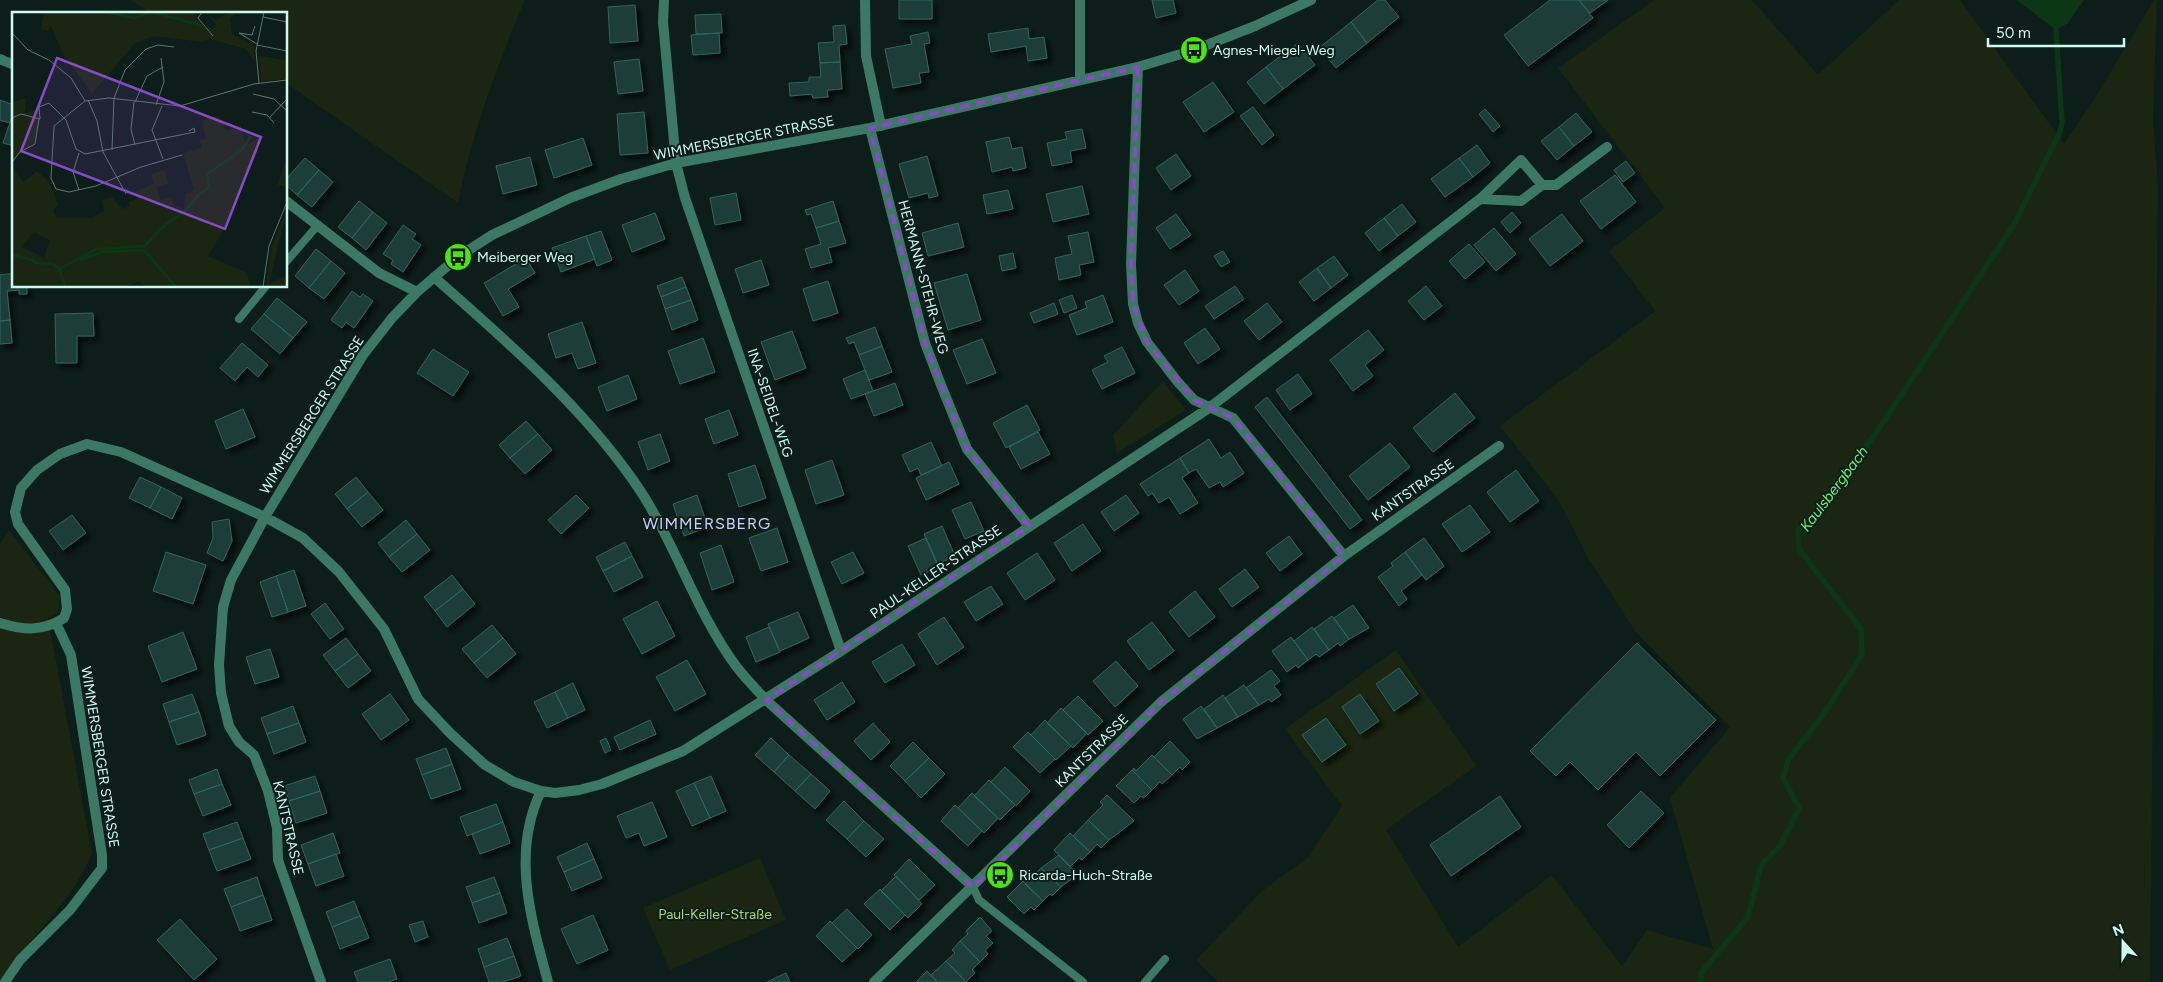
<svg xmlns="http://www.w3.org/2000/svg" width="2163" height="982" viewBox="0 0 2163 982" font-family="Figtree,sans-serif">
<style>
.green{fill:#1a2611}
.water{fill:#0c3717}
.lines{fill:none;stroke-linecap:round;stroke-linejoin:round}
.stream{stroke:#0c3717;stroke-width:5.5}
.building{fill:#1b3c37;stroke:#2e675d;filter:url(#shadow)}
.lane{stroke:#3b7964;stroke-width:8}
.street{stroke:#3b7964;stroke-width:10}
.marked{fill:none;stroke:#874bc6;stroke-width:4;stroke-dasharray:10 6;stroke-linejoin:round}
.labels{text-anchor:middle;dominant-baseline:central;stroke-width:4;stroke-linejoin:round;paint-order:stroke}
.poi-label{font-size:14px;fill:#cdfbef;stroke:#0d1d1a;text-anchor:start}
.street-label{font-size:14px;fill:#cdfbef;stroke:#0d1d1a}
.park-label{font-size:14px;fill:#a9d55f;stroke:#0d1d1a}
.water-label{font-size:15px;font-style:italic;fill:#62f46f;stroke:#0d1d1a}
.quarter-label{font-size:16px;letter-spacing:1px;fill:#cfcffc;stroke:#0d1d1a}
.inset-river{fill:none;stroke:#0c3717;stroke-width:2.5}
.inset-road{fill:none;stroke:#5a766f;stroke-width:1}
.view{fill:#874bc6;fill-opacity:0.15;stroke:#874bc6;stroke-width:2.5}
.inset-edge{fill:none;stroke:#cdfbef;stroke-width:2.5}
</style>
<defs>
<filter id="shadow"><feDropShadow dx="4.5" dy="4.5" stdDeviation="2.5" flood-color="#0009"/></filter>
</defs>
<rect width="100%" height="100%" fill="#0d1d1a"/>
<!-- green -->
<path class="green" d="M130 0H525C497 66 472 132 458 203L286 83V14H152Z
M1654 0H1752L1818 75 1899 0H1960L2064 144 2092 103 2154 0H2157L2153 121 2158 185 2150 982H1218L1196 960 1262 891 1307 858 1342 806 1285 729 1396 650 1476 766 1386 830 1458 947 1552 875 1622 966 1647 930 1713 949 1670 798 1730 727 1635 631 1588 558 1558 499 1500 426 1655 311 1609 251 1665 208 1558 68Z
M1163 381 1186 410 1117 453 1113 435Z
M9 530 60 596 58 612 48 618 92 853C72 903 30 937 0 980V544Z
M760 858 786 920 670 970 643 908Z"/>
<!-- water -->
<path class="water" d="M2017 0H2084L2068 23 2056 30Z"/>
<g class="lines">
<!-- stream -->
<path class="stream" d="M1701 982V973L1748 917 1761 865 1780 846 1799 808 1783 778 1788 760 1823 715 1862 655 1861 629 1799 549 1798 531 1874 436 2015 223 2060 132 2062 123 2056 30"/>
</g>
<!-- building -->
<path class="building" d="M899 0H932V19H899Z
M1152 0H1173L1176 13 1156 18Z
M1378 0H1385L1399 17 1367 43 1351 22Z
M1550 0H1579L1593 18 1528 66 1504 35Z
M1579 0H1608L1590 13Z
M635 5 638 41 610 43 608 7Z
M721 14 722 33 696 34 695 15Z
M1351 22 1367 43 1336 68 1319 48Z
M845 25 847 44 839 45 840 62 820 63 818 43 834 42 833 26Z
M1028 28 1029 39 1044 37 1047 58 1028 61 1026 46 991 52 988 34Z
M928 32 930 43 924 44 929 72 919 73 921 83 893 88 885 49 912 44 910 36Z
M719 33 720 53 693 55 691 35Z
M1298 43 1315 65 1283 89 1266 67Z
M639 59 643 91 618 94 614 62Z
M840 62 842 89 827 90 828 97 813 98 812 94 790 96 789 83 809 82V77H821L820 63Z
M1266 67 1283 89 1264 104 1247 82Z
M1213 82 1234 112 1204 132 1183 102Z
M0 100 14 105 10 123 0 120Z
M1253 107 1274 135 1262 145 1240 116Z
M1485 109 1500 126 1493 132 1479 114Z
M14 111V146L3 143Z
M644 112 648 153 620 155 617 114Z
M1576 113 1592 132 1574 146 1559 127Z
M1559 127 1574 146 1557 160 1541 141Z
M1082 129 1086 148 1070 151 1072 162 1052 166 1047 143 1067 139 1065 132Z
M1009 137 1012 149 1022 147 1026 168 1013 171 1012 167 992 172 986 142Z
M583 138 592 165 554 178 545 150Z
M1477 145 1490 163 1473 177 1459 158Z
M1176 154 1191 176 1171 190 1156 168Z
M927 156 938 196 929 198 928 193 909 198 899 164Z
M530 157 537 185 503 194 496 166Z
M305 158 319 170 297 195 286 185V179Z
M1459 158 1473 177 1445 197 1431 179Z
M1626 161 1635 173 1623 182 1614 170Z
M319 170 333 182 312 207 297 195Z
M1615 175 1636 202 1601 229 1580 201Z
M1082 186 1089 214 1053 222 1046 194Z
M1008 190 1013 209 987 214 983 195Z
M736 193 741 220 715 225 710 198Z
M359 201 373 212 352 238 338 227Z
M833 201 839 221 816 228 811 214 807 215 805 210Z
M1402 204 1416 222 1398 236 1384 218Z
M373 212 387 223 366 250 352 238Z
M1512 212 1521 223 1510 233 1501 222Z
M655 213 665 239 632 252 622 225Z
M1176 214 1191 235 1170 249 1156 228Z
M1562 214 1583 241 1550 266 1529 239Z
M1384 218 1398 236 1379 251 1365 233Z
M839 221 846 243 828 248 832 262 811 268 805 249 821 244 816 228Z
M958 223 964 247 928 256 922 233Z
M403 225 416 234 412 239 421 245 403 272 391 264 393 260 383 254Z
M1494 228 1516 254 1496 271 1474 245Z
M601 231 612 260 597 266 586 236Z
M1088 232 1094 262 1079 265 1081 275 1059 280 1055 258 1072 254 1068 236Z
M586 236 595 259 561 272 552 248Z
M1469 244 1485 262 1465 279 1449 261Z
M316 249 331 261 309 288 295 276Z
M1223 251 1230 262 1221 267 1214 256Z
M1013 253 1016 268 1002 271 999 256Z
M1334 256 1348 275 1331 288 1317 268Z
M526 258 535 273 508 289 519 307 503 316 484 283Z
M761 260 769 285 743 293 735 269Z
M331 261 345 273 324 299 309 288Z
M1317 268 1331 288 1314 301 1299 282Z
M1185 270 1199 291 1179 305 1164 285Z
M6 274H14V286H27V294H19V290L7 291 10 320 0 321V275Z
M967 274 981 320 948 330 934 283Z
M682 277 686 287 661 297 657 286Z
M828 281 838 313 813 321 803 289Z
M1235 286 1244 299 1214 319 1205 306Z
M1426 286 1442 306 1424 320 1408 301Z
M686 287 691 300 665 309 661 297Z
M352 291 360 297 363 294 373 301 354 328 346 322 342 328 331 320Z
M1072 295 1077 308 1064 313 1059 300Z
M1103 295 1113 322 1077 335 1069 315 1087 308 1085 302Z
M277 298 307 322 293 338 264 314Z
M691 300 698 320 672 330 665 309Z
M1054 303 1058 314 1034 323 1030 313Z
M1267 303 1282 322 1259 340 1244 321Z
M93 313 94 336H77V363H56L55 314Z
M264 314 293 338 280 354 251 329Z
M10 320 12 343 0 344V321Z
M582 322 596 363 578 369 572 353 556 358 548 334Z
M875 327 882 346 859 355 854 342 849 344 846 338Z
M1205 328 1220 349 1198 364 1184 343Z
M1368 330 1384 350 1365 365 1373 376 1353 391 1330 360Z
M792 331 806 368 775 380 761 342Z
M703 338 715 372 680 384 668 351Z
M982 339 996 373 967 384 953 350Z
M242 343 268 365 258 377 247 367 235 381 220 368Z
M882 346 892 372 869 380 859 355Z
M1122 347 1135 373 1102 389 1092 370 1108 362 1104 356Z
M433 349 469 372 453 396 417 373Z
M865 370 873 391 851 399 843 379Z
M1298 374 1312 394 1290 410 1276 390Z
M628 375 637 399 607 411 598 387Z
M895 383 903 405 874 416 865 394Z
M1455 393 1475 418 1433 452 1413 428Z
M1267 397 1362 520 1350 529 1255 407Z
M1027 405 1040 430 1006 448 993 423Z
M243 409 255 437 226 449 215 421Z
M729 410 738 435 714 444 705 419Z
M526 421 538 434 510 458 499 445Z
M1038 432 1050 454 1021 469 1009 447Z
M538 434 552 450 525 474 510 458Z
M660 434 670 461 648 470 638 442Z
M1209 439 1221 458 1230 452 1244 473 1223 487 1220 482 1209 488 1196 469 1189 473 1180 458Z
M931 442 942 466 921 475 918 468 910 472 902 455Z
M1390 443 1410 467 1368 500 1349 476Z
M1180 458 1189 473 1182 478 1198 503 1180 514 1169 497 1159 503 1152 493 1148 496 1140 484Z
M832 460 844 495 816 504 805 470Z
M949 462 959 484 926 500 916 478Z
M755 465 766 498 739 507 728 474Z
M1516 470 1539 501 1510 522 1487 492Z
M140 477 161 487 150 508 129 498Z
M356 477 368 492 347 509 335 494Z
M161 487 182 498 172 519 150 508Z
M368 492 383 510 362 527 347 509Z
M576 495 589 508 561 534 548 520Z
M697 495 708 527 684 536 673 504Z
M1126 495 1139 513 1114 531 1101 512Z
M971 502 984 531 965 539 952 510Z
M1470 505 1490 532 1462 552 1442 524Z
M72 515 86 533 63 550 49 531Z
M229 519 232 541 223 561 207 553 213 538 212 522Z
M406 520 417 534 389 557 378 543Z
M1083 524 1101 551 1072 571 1054 543Z
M942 526 955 556 937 564 924 534Z
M777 528 788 562 761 571 749 538Z
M417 534 430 550 402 572 389 557Z
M1289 536 1302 554 1280 571 1266 553Z
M926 538 939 567 921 575 908 546Z
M1424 538 1444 566 1426 580 1405 552Z
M625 542 632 556 603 571 596 557Z
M721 545 734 582 712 590 700 553Z
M166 552 206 565 193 604 153 591Z
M853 552 864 573 842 584 831 562Z
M1405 552 1422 575 1401 591 1407 599 1399 606 1378 577 1393 566 1391 563Z
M1037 553 1055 580 1025 600 1007 573Z
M632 556 643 577 614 592 603 571Z
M1245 569 1259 587 1232 607 1219 589Z
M294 570 306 606 288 612 276 576Z
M452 575 463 589 435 611 424 597Z
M276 576 288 612 272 617 260 582Z
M991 586 1003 604 976 621 964 602Z
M463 589 475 604 447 627 435 611Z
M1195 591 1215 617 1189 637 1169 612Z
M657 601 675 636 642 654 623 619Z
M325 603 344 629 330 639 311 614Z
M1353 605 1369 628 1349 639 1334 618Z
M798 612 809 638 780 651 768 624Z
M1332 616 1349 639 1340 646 1338 643 1329 650 1314 629Z
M944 617 964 647 937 665 918 634Z
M1152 622 1174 651 1149 670 1127 641Z
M492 625 503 638 474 663 462 649Z
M769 627 780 652 756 662 746 637Z
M1312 627 1329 650 1319 657 1316 654 1308 660 1294 641Z
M183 632 197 669 162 682 148 646Z
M1291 637 1308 660 1298 668 1296 665 1287 672 1272 651Z
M346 638 358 654 335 671 323 655Z
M503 638 516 654 487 678 474 663Z
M1637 643 1716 720 1660 776 1636 752 1598 790 1570 762 1556 776 1530 751Z
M902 644 915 665 885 683 872 662Z
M270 649 279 677 255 684 246 657Z
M358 654 371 671 348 688 335 671Z
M687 660 706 694 675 711 656 677Z
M1116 661 1138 686 1115 707 1093 681Z
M1399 668 1418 694 1394 711 1376 684Z
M1271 670 1280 681 1274 686 1281 695 1271 702 1269 699 1259 705 1246 688Z
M842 682 855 702 827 720 814 700Z
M573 683 585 710 568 718 555 692Z
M1244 685 1259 705 1238 717 1225 698Z
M555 692 568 718 547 728 534 702Z
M192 694 199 712 169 722 163 704Z
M390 694 409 720 381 740 362 714Z
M1360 694 1379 721 1360 734 1342 707Z
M1223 695 1238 717 1217 728 1204 709Z
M1078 696 1103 721 1088 735 1063 710Z
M293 706 299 723 267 734 261 718Z
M1201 706 1217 728 1197 739 1183 719Z
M1061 708 1087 733 1073 748 1047 723Z
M199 712 206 735 177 745 169 722Z
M1326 718 1346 745 1322 762 1302 735Z
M650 720 656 734 620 750 614 737Z
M1045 720 1071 746 1056 760 1031 735Z
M299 723 306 742 274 754 267 734Z
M873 723 890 742 871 760 854 741Z
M1028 732 1055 759 1040 773 1013 747Z
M606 738 611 750 605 753 600 741Z
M771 738 789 755 774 772 755 755Z
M1170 741 1190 762 1182 770 1180 767 1172 775 1154 757Z
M913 742 929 758 905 781 890 766Z
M446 748 452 764 422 775 416 759Z
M789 755 811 774 795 791 774 772Z
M1152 755 1172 775 1162 784 1160 782 1152 790 1132 770 1134 768 1136 771Z
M929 758 945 774 921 798 905 781Z
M452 764 461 789 431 799 422 775Z
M1005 767 1030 791 1016 806 991 782Z
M217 769 222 784 194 794 189 780Z
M1132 770 1152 790 1144 798 1141 796 1134 803 1116 786Z
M811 774 830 791 815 809 795 791Z
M315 776 320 791 289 801 284 786Z
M711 776 726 811 710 818 694 783Z
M989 780 1015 805 1000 820 974 796Z
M694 783 710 818 692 826 676 791Z
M222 784 231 805 203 816 194 794Z
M320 791 327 813 296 823 289 801Z
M1641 791 1664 813 1629 848 1607 825Z
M972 793 998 818 984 833 958 808Z
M1107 795 1134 821 1109 840 1088 820 1103 805 1100 802Z
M1500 796 1521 827 1451 876 1430 845Z
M844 801 864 821 847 839 826 820Z
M652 802 667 837 644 846 639 833 626 838 617 816Z
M496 804 503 822 467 836 460 817Z
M955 805 982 831 968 846 941 821Z
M1088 820 1109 840 1101 848 1097 844 1090 852 1073 836Z
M864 821 884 839 866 857 847 839Z
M237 822 243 838 209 850 203 834Z
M503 822 510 843 480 854 472 834Z
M333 833 340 853 308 864 301 845Z
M1070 833 1090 852 1082 860 1079 858 1070 867 1054 850Z
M243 838 251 859 217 871 209 850Z
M587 843 594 859 564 872 557 857Z
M336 854 344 876 316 886 308 864Z
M1059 855 1078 874 1061 887 1041 868Z
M594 859 602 878 572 891 564 872Z
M909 859 935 885 919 900 894 875Z
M1041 868 1061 887 1052 896 1050 894 1043 901 1025 884Z
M896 876 922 904 908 918 881 891Z
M257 877 263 895 231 907 224 889Z
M494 877 500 893 472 903 466 887Z
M1023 881 1043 901 1034 910 1031 907 1024 914 1007 897Z
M880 889 905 915 890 930 864 904Z
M500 893 507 913 479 923 472 903Z
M263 895 272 920 240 931 231 907Z
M354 901 360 916 332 927 326 912Z
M847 909 872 935 858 949 832 923Z
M593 915 608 950 577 964 561 929Z
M360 916 369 938 340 949 332 927Z
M980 917 992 931 986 936 993 943 985 950 988 954 980 962 960 941 968 934 966 931Z
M180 919 217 959 194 980 157 940Z
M423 921 428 937 415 942 409 925Z
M830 921 857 948 842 962 816 936Z
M507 938 514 956 484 967 478 949Z
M960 941 980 962 972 969 975 973 966 982 946 961 955 953 952 950Z
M514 956 521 976 503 982H489L484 967Z
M390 959 397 979 388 982H358L354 972Z
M946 961 966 982H937L931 975Z
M927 971 937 982H916Z
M786 973 790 982H767Z"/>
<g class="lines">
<!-- lane -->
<path class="lane" d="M286 262 317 226
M239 319 266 286
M973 887 979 900 1083 982
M1145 982 1165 959"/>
<!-- street -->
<path class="street" d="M664 0 663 22 676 163 685 198 841 651
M865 0 866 56 881 126
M0 59 14 65
M1138 67 1131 264 1133 304 1138 323 1147 342 1177 381 1194 400 1233 418 1344 556
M1080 80V0
M870 128 925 343 941 385 967 449 1029 526
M1542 185H1556L1607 147
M286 201 379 273 417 292
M434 277C505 340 578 402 633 480 674 538 694 609 736 666 745 678 756 689 766 700L973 887
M0 623C24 630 42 632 64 618L67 609 65 590 18 524 15 512 21 488 37 470 60 454 87 444 121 452 265 517 303 538 339 572 384 629 418 699 450 733 485 765 514 782 541 791 555 793 579 790 602 784 683 751 841 651 1209 408 1480 199 1521 201 1542 185 1521 160 1480 199
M541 791C511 853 531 919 548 982
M5 982 20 960 70 910 102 868V855L71 655 56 623
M321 982 278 860 277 828 268 791 254 755 239 742 229 726 221 693 219 665 223 607 231 580 265 517 363 355 392 318 417 292 458 257 492 235 570 198 621 179 676 163 870 128 1138 67 1194 50 1255 26 1311 0
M874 982 1161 702 1344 556 1499 446"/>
</g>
<!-- marked area -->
<path class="marked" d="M1138 67 1131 264 1133 304 1147 342 1194 400 1233 418 1344 556 1161 702 973 887 766 700 1029 526 967 449 941 385 925 343 870 128Z"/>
<!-- icons -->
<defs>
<g id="bus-disc" transform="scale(1.4375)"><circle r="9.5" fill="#4ae410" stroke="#0d1d1a"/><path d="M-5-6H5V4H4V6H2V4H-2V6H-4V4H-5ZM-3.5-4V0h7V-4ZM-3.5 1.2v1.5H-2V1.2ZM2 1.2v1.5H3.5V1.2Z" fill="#111"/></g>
</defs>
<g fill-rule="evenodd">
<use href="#bus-disc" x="1194" y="50"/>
<use href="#bus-disc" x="458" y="257"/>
<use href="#bus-disc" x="1000" y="875"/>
</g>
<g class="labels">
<!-- poi labels -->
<g class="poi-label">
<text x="1213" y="50">Agnes-Miegel-Weg</text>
<text x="477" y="257">Meiberger Weg</text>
<text x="1019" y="875">Ricarda-Huch-Straße</text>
</g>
<!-- street labels -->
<g class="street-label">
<text transform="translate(744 138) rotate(-11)">WIMMERSBERGER STRASSE</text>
<text transform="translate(923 277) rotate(75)">HERMANN-STEHR-WEG</text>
<text transform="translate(770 403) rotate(71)">INA-SEIDEL-WEG</text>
<text transform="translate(312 415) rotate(-58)">WIMMERSBERGER STRASSE</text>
<text transform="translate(1413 490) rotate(-35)">KANTSTRASSE</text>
<text transform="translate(936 572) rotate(-34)">PAUL-KELLER-STRASSE</text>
<text transform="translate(1092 751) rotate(-45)">KANTSTRASSE</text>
<text transform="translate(100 757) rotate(81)">WIMMERSBERGER STRASSE</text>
<text transform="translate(288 828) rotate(77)">KANTSTRASSE</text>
</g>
<!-- park labels -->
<g class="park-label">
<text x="715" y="914">Paul-Keller-Straße</text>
</g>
<!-- water labels -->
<g class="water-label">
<text transform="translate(1834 489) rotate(-53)">Kaulsbergbach</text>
</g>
<!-- quarter labels -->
<g class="quarter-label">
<text x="707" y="523">WIMMERSBERG</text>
</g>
</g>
<!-- overview -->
<g transform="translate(12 12)">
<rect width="275" height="275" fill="#0d1d1a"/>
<path d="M32 0H182L196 20 205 14 195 0 203 8 219 0H227L218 6 220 22 242 34V49L234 37 198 27 190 30 141 24 122 32 80 82 52 44 38 13 36 19 29 17ZM247 44 274 48 275 67 249 70ZM14 86 13 101 26 97 29 105 22 130 0 149V90ZM208 104 214 119 229 113 234 134 249 124 212 217 196 244 235 261 239 275H136L126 270 113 275H0V152L11 170 25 159 37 170 46 192 41 199 45 206H79L92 199 90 188 100 185 110 197 118 194 117 190 125 187 123 180 142 171 139 162 153 158 156 172 145 175 148 188 159 185 163 196 166 194 172 198 173 182 182 178 171 141 189 136 188 128 194 126 189 109ZM22 220 38 228 32 246 10 235ZM272 152H275V175L266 173ZM275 196 257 272 275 263V275H254L260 234Z" fill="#1a2611" fill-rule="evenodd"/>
<path class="inset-river" d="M77 0H93M93 0 123 6 139 0M141 0 191 14M0 243 21 248 24 251 41 252 47 257 54 275M68 248 90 240 132 238 164 275M47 257 85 237 133 234 148 217 176 196 186 183 197 176 195 162 227 140 234 133 238 124"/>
<path class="inset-road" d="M190 0 186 6 201 24M251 5 275 10M243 14 240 23 227 21 245 32M0 21 16 38 37 48 59 66 73 89M245 33 275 39M247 71 244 39 252 0M241 82 262 87 275 99M76 88 85 109 91 140 114 182M122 90 119 117 123 133M123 90 135 64 151 55M144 93 152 70 149 46M150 94 140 118 151 147M240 100 255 103 262 111M258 105 275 87M0 106 9 102 28 107 27 95 37 91 54 108 64 137 73 142 183 120 182 116 177 119M100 138 102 86 113 58 134 37 146 33 162 35M170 143 129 155 84 174 57 180 44 177 39 166 42 114 73 89 97 86 168 94 242 72 275 68M0 150 8 140 23 132 27 107M67 178 61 160 67 141M251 275 257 234 275 190"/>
<path class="view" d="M45 46 249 125 213 217 9 139Z"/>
<rect width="275" height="275" class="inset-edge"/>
</g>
<!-- north arrow -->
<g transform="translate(2123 942) rotate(339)" stroke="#0d1d1a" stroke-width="4" paint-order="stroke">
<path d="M0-4L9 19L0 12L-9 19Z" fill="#cdfbef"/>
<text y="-8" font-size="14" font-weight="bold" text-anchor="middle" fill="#cdfbef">N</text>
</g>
<!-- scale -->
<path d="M1988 38v8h136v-8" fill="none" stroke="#cdfbef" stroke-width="2.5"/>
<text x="1996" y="38" font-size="15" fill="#cdfbef" stroke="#0d1d1a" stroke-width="4" paint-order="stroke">50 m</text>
</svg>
